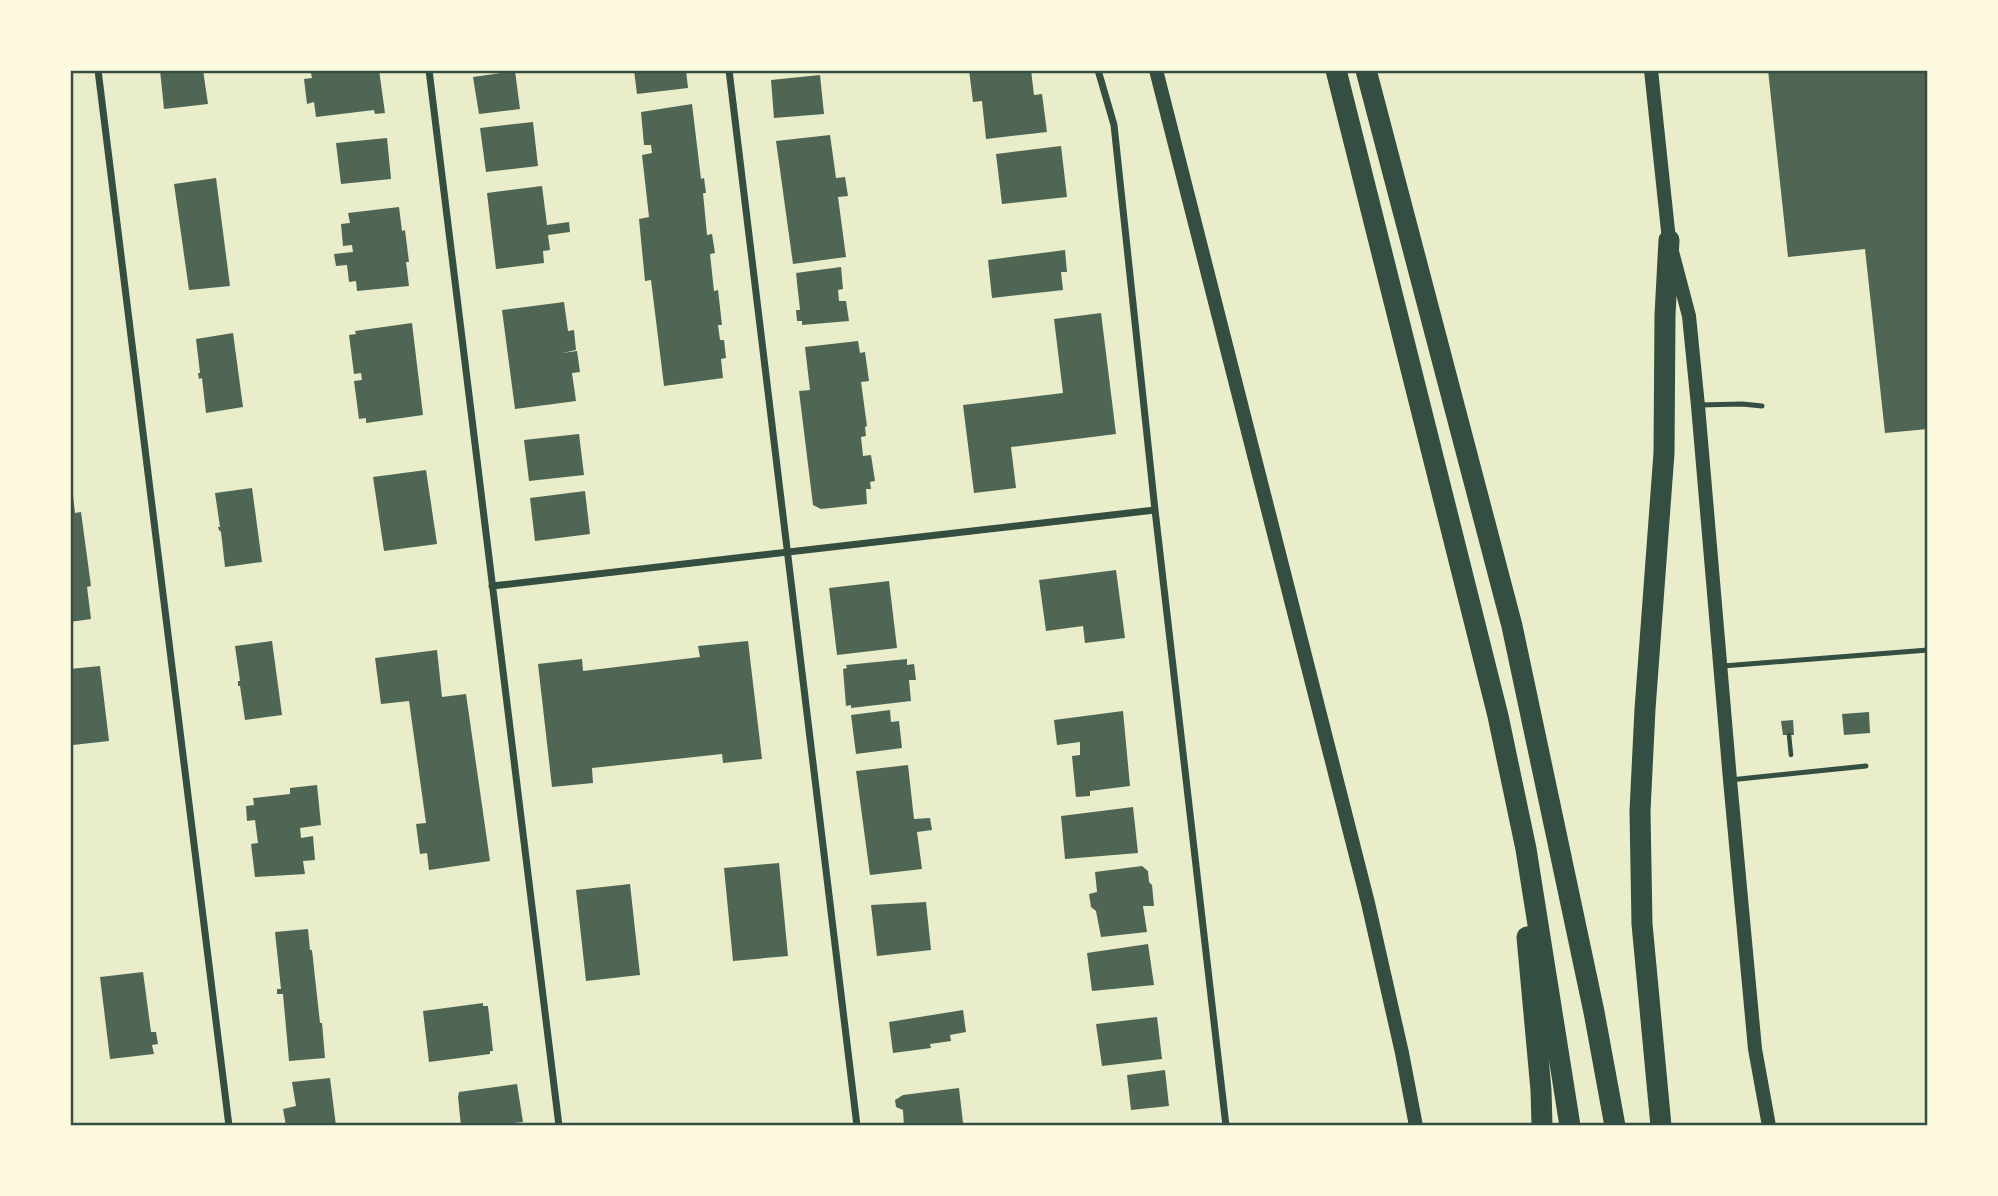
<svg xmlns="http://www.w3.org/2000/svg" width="1998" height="1196" viewBox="0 0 1998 1196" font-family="'DejaVu Sans',sans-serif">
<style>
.building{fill:#4f6655}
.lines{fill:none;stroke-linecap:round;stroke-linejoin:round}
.path{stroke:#344e41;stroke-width:4.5}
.service{stroke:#344e41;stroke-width:5}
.minor{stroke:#344e41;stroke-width:7}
.secondary{stroke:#344e41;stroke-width:14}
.motorway{stroke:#344e41;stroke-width:21}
.neatline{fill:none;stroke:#344e41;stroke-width:2.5}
</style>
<rect width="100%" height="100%" fill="#e9edc9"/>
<!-- building -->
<path class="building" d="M160 70H203L208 104 164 109Z
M332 70H379L385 113 375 114 374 110 316 117 314 102 307 104 304 79 312 78 311 73Z
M634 70H686L688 88 637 94Z
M969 70H1031L1034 95 1042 94 1047 132 986 139 982 101 973 102Z
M1768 70H1928V429L1885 433 1865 249 1788 257Z
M515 71 520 109 479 114 473 77Z
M820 75 824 114 774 118 771 80Z
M692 104 701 179 704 178 706 193H703L707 235 712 234 715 253 710 254 714 291 718 290 722 325H718L720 340H724L726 358 721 359 723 378 664 386 651 280 645 281 639 219 649 217 642 155 652 153 651 145H644L641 112Z
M533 122 538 166 486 172 480 128Z
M830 135 836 178 845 177 848 196 838 197 846 257 793 264 776 141Z
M387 138 391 179 341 184 336 143Z
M1061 146 1067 197 1002 204 996 154Z
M216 178 230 286 189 290 174 184Z
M542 186 547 225 569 222 570 232 548 235 550 250 543 251 544 263 496 269 487 193Z
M399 207 402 231 405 230 409 262H406L409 286 357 291 356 281 349 282 347 265 336 266 334 254 353 252 352 245 343 246 341 224 350 223 348 213Z
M1065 250 1067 272H1061L1063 290 992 298 988 260Z
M841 267 843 289 838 290 839 301H846L849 321 802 325V321H797L796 310H800L796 273Z
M564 302 568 331 574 330 576 350 562 353 577 351 580 372 572 373 576 401 515 409 502 310Z
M1101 313 1116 434 1011 447 1016 488 974 493 963 405 1063 393 1054 319Z
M412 323 423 415 366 423V418L359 419 354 381 362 380 361 373 354 374 349 335 356 334 355 331Z
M233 333 243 407 206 413 202 378 199 379 198 373H200L196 339Z
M858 341 860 353 865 352 869 381 861 382 867 426 865 427 866 436 861 437 863 456 871 455 875 481 870 482 871 489H866L867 504 821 509 813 505 799 391 810 390 805 347Z
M579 434 584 475 529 481 524 440Z
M426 470 437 544 384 551 373 477Z
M70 487H72L75 513 81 512 91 586 87 587 91 619 70 622Z
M252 488 262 562 225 567 221 532 219 530 218 527H220L215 493Z
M585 491 590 534 535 541 530 498Z
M1116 570 1125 638 1085 643 1083 626 1046 631 1039 580Z
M889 581 897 648 837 655 829 588Z
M272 641 282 715 245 720 240 686H238V681H240L235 646Z
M748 641 762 759 723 763 722 754 592 768 593 783 552 787 538 664 582 659 583 671 700 657 698 646Z
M437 650 442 697 466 694 490 861 429 870 427 853 420 854 416 824 426 823 409 701 381 704 375 658Z
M907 659V665L914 664 916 680H909L911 701 851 708V705L846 706 843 669 847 668 846 665Z
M100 666 109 741 73 745 70 718V669Z
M890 710 891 722 899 721 902 748 856 754 851 715Z
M1123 711 1130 786 1090 791V796L1076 797 1072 756 1080 755V742L1057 745 1054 720Z
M1869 712 1870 733 1844 735 1842 714Z
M1793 720 1794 735H1783L1781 721Z
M908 765 914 819 930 818 932 830 917 832 922 869 870 875 856 771Z
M317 785 321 825 300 828 301 838 313 836 315 860 303 861 305 874 255 877 251 844 258 843 255 820 247 821 246 806 254 805 253 798 290 794V788Z
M1133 807 1138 853 1065 859 1061 816Z
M779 863 788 956 733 961 724 868Z
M1142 866 1148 871 1149 882 1152 885 1154 906H1143L1147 932 1101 937 1096 911 1091 907 1089 894 1097 892 1095 872Z
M630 884 640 975 586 981 576 890Z
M926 902 931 950 877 956 871 905Z
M308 929 310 950H312L320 1023H322L325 1058 289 1061 283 994H277V989H281L275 932Z
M1148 944 1154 985 1092 991 1087 953Z
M143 972 151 1032H156L158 1044 152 1045 154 1054 110 1059 100 977Z
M483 1003V1006H488L493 1051H490V1054L429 1062 423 1011Z
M963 1010 966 1032 950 1035 951 1041 930 1044 931 1048 893 1053 889 1022Z
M1157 1017 1162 1059 1102 1066 1096 1024Z
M1165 1070 1169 1106 1131 1110 1127 1075Z
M330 1078 336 1126H286L283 1109 296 1106 292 1082Z
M517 1084 523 1122 504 1124V1126H461L458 1097 459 1092Z
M959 1088 963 1123 941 1126H904L903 1110 896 1107 895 1100 903 1095Z"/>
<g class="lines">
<!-- path -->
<path class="path" d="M1789 735 1791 755"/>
<!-- service -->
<path class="service" d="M1699 405 1742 404 1762 406
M1723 666 1928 650
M1730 780 1866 766"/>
<!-- minor -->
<path class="minor" d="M98 70 229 1126
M429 70 559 1126
M729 70 857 1126
M1098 70 1114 125 1155 510 1226 1126
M492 586 1155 510"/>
<!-- secondary -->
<path class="secondary" d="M1156 70 1368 903 1402 1053 1416 1126
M1651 70 1669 240 1689 316 1698 406 1730 780 1755 1049 1769 1126"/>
<!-- motorway -->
<path class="motorway" d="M1336 70 1498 716 1526 849 1570 1126
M1366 70 1512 626 1594 1012 1615 1126
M1527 937 1541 1090 1542 1126
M1661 1126 1642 924 1640 811 1645 709 1664 453 1665 315 1669 240"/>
</g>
<!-- border -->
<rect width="1998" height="1196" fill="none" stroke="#fefae0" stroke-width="144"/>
<rect x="72" y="72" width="1854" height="1052" class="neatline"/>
</svg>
